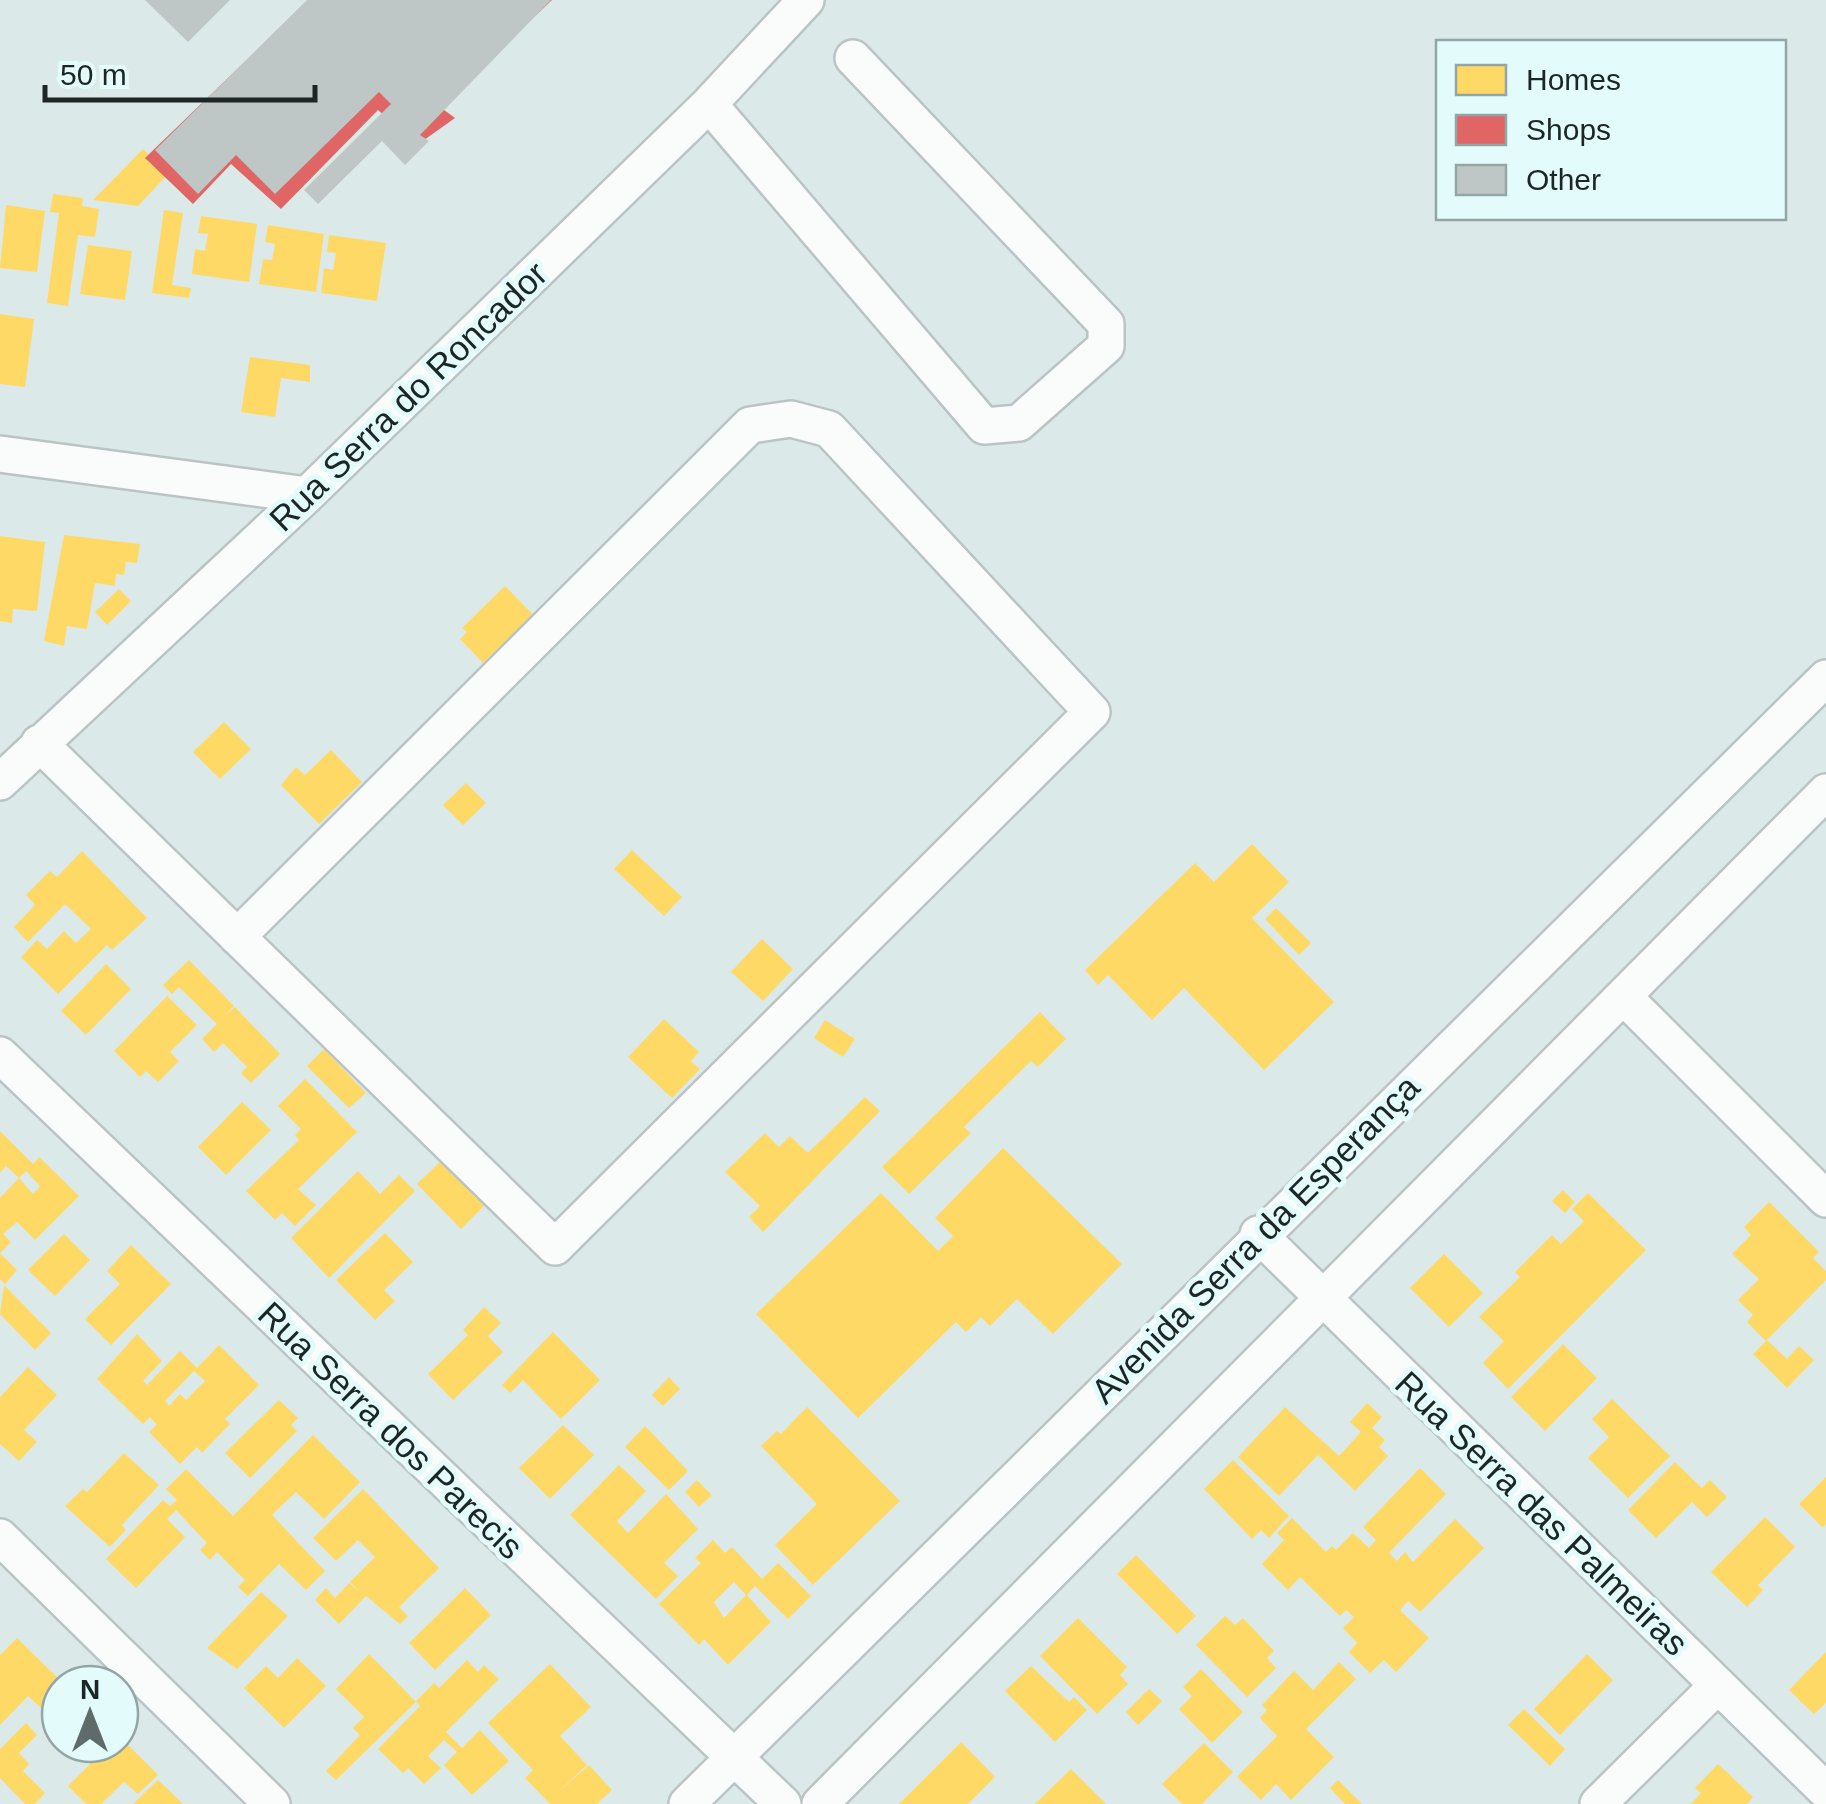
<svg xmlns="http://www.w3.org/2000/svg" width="1826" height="1804" viewBox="0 0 1826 1804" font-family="Helvetica,sans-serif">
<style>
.homes{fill:#ffd966;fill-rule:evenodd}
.shops{fill:#e06666}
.building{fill:#bec7c6}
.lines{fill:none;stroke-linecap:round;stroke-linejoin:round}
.minor-casing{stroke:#bac4c4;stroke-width:40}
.minor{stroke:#fafcfc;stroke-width:35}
.labels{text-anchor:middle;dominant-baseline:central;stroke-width:10;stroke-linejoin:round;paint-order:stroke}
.street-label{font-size:35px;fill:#1c2625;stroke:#e3fcfb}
</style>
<rect width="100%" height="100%" fill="#dce9e9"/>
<!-- homes -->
<path class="homes" d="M143 149 168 174 138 206 93 200Z
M53 194 83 198 82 206 99 209 95 237 78 235 68 306 47 303 59 213 50 212Z
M6 205 45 211 37 272 0 268Z
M164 210 183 213 172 285 191 288 189 298 152 293Z
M201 216 257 224 249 282 192 274 195 249 205 251 208 234 198 233Z
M268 225 324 234 316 292 259 284 263 259 272 260 275 244 265 242Z
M329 235 386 243 377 301 321 293 324 268 333 270 336 253 327 252Z
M88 245 132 251 125 300 80 294Z
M0 314 34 319 25 387 0 384Z
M250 357 310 365V382L281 378 275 417 241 412Z
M64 535 140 544 137 563 126 562 124 575 116 574 115 586 95 583 87 629 67 626 64 646 44 641Z
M0 536 45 542 37 611 13 609 12 623 0 621Z
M505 586 543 625 520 647 510 637 483 663 460 639 467 632 462 628Z
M119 589 131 601 107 625 95 612Z
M224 722 251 749 220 779 193 752Z
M331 750 362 782 319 824 281 785 296 767 305 775Z
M466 783 486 803 463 825 443 805Z
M1252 844 1289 882 1252 918 1334 1002 1264 1070 1184 988 1152 1020 1108 975 1098 985 1085 970 1195 863 1214 882Z
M632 850 682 897 664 916 614 869Z
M82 851 147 918 112 950 107 945 58 994 21 957 37 940 47 949 64 931 76 943 91 929 65 904 28 942 14 927 35 905 26 895 50 871 57 877Z
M1276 908 1311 943 1299 955 1265 919Z
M762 939 793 969 763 1001 731 972Z
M189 960 234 1006 224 1016 235 1007 280 1054 251 1083 241 1073 247 1067 223 1043 214 1052 202 1039 217 1024 179 987 172 994 163 985Z
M106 964 131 989 86 1035 61 1011Z
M167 996 197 1025 170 1052 179 1061 158 1082 146 1071 140 1077 114 1051Z
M1040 1012 1066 1039 1038 1067 1031 1061 964 1127 971 1133 909 1194 882 1167Z
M664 1019 699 1052 691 1061 700 1069 672 1098 628 1057Z
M825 1020 855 1039 843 1057 814 1038Z
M324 1049 366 1093 349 1108 307 1066Z
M305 1079 357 1132 298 1189 316 1205 295 1226 282 1213 275 1220 246 1191 299 1140 295 1135 301 1129 278 1106Z
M865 1097 880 1111 763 1232 749 1217 760 1206 725 1172 765 1133 779 1147 790 1136 808 1153Z
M242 1102 271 1130 226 1175 198 1147Z
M0 1131 33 1164 39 1157 79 1196 35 1240 17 1222 3 1234 11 1242 0 1253 17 1270 5 1284 0 1279V1198L19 1178 6 1166 0 1173ZM26 1171 40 1186 33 1194 19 1178Z
M1003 1148 1122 1264 1053 1334 1017 1299 990 1326 981 1317 966 1332 956 1322 858 1418 756 1314 881 1193 938 1251 953 1236 935 1218Z
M444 1158 488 1202 461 1229 417 1184Z
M358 1171 380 1194 399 1175 415 1191 329 1278 291 1238Z
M1563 1190 1575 1202 1565 1213 1552 1201Z
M1588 1193 1646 1250 1508 1389 1483 1363 1504 1341 1479 1317 1520 1277 1515 1272 1552 1235 1561 1244 1584 1221 1572 1209Z
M1769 1202 1819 1252 1813 1258 1826 1271V1280L1766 1341 1747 1322 1753 1315 1738 1300 1759 1279 1732 1254 1751 1235 1744 1227Z
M385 1233 413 1262 384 1290 395 1301 375 1320 336 1280Z
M64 1234 90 1260 55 1296 28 1270Z
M131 1245 171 1284 111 1345 85 1319 120 1284 107 1271Z
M1444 1254 1483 1293 1449 1327 1410 1288Z
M4 1285 51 1333 35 1350 0 1314Z
M484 1307 501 1323 488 1336 503 1352 453 1400 428 1374 468 1335 463 1330Z
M553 1332 600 1380 561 1419 523 1380 510 1393 502 1385Z
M137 1334 162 1361 143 1381 147 1385 180 1351 197 1368 219 1345 259 1385 225 1419 230 1424 202 1453 197 1447 180 1464 149 1432 157 1425 150 1417 143 1424 97 1379ZM194 1371 205 1381 186 1400 180 1394 169 1406 165 1401Z
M1767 1340 1787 1359 1799 1346 1814 1360 1787 1388 1753 1354Z
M1563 1344 1597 1378 1545 1431 1511 1397Z
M28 1367 57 1395 24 1430 37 1442 19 1461 0 1444V1397Z
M669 1377 680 1389 663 1406 652 1395Z
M1612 1399 1670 1456 1628 1498 1588 1458 1609 1437 1592 1419Z
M279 1400 298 1418 291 1425 297 1431 250 1478 225 1453Z
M1367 1403 1382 1417 1372 1428 1385 1440 1379 1447 1388 1456 1355 1491 1318 1455 1279 1496 1238 1457 1285 1407 1339 1456 1361 1432 1350 1422Z
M807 1407 900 1501 813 1585 775 1545 817 1504 761 1446 777 1431 781 1434Z
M563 1425 594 1455 550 1499 519 1468Z
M645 1426 688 1471 669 1490 625 1447Z
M313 1435 360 1482 324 1519 296 1492 272 1515 325 1571 306 1590 279 1564 248 1596 238 1587 245 1580 217 1552 210 1560 200 1550 207 1543 176 1510 167 1519 185 1537 136 1588 106 1559 163 1500 170 1506 177 1500 166 1489 186 1469 233 1516Z
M124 1453 159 1485 122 1525 126 1530 110 1547 65 1506 83 1489 87 1492Z
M1233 1460 1289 1516 1269 1538 1261 1530 1252 1539 1204 1489Z
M1675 1462 1702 1488 1710 1480 1727 1497 1707 1517 1692 1502 1656 1538 1628 1510Z
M619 1465 646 1491 617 1521 628 1533 666 1494 698 1529 664 1563 678 1576 656 1599 570 1515Z
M1420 1468 1446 1494 1389 1553 1397 1561 1405 1552 1413 1562 1455 1519 1484 1548 1420 1612 1408 1601 1400 1610 1429 1638 1396 1672 1384 1660 1370 1673 1349 1652 1357 1643 1343 1628 1354 1617 1346 1610 1340 1616 1300 1577 1288 1590 1262 1564 1284 1540 1277 1533 1292 1518 1326 1552 1332 1546 1336 1550 1353 1533 1369 1548 1376 1540 1363 1527Z
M1826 1477V1524L1823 1528 1799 1504Z
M697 1480 712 1495 699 1507 685 1492Z
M363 1489 439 1568 399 1607 408 1616 400 1624 366 1596 339 1624 315 1600 326 1588 335 1598 349 1583 359 1591 350 1582 375 1557 358 1540 336 1561 313 1538Z
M1765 1517 1795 1547 1758 1585 1763 1590 1747 1607 1711 1572Z
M713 1540 725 1553 732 1547 762 1579 778 1563 811 1596 788 1619 755 1586 747 1595 771 1622 728 1665 704 1639 699 1645 659 1604 701 1563 695 1558ZM734 1582 746 1595 724 1618 714 1602Z
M1136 1555 1196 1616 1177 1634 1117 1574Z
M465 1588 491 1615 435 1670 409 1643Z
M261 1592 288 1616 237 1669 207 1648Z
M1225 1616 1235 1625 1243 1618 1274 1651 1267 1658 1276 1668 1247 1697 1196 1645Z
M1078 1618 1127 1667 1120 1675 1128 1684 1097 1714 1040 1656Z
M17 1638 64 1684 41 1708 28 1696 0 1725V1655Z
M1826 1652V1703L1814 1714 1789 1690Z
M369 1654 416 1702 336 1780 326 1771 360 1735 353 1728 364 1717 336 1689Z
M1587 1654 1613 1680 1560 1735 1534 1709Z
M297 1658 326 1686 284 1728 244 1688 266 1666 278 1678Z
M467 1660 478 1672 484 1665 499 1679 446 1732 462 1748 480 1730 509 1761 472 1795 444 1765 457 1752 444 1740 428 1756 441 1768 424 1784 408 1768 403 1773 378 1749 420 1706 416 1701 434 1683 439 1688Z
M1339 1662 1356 1679 1306 1729 1334 1757 1291 1800 1276 1784 1261 1800 1237 1777 1277 1736 1260 1718 1267 1710 1262 1705 1294 1671 1313 1690Z
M550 1664 591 1707 560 1736 587 1765 556 1794 589 1765 612 1790 597 1804H550L525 1778 533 1770 488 1723Z
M1031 1666 1069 1702 1074 1697 1087 1710 1055 1742 1005 1691Z
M1201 1669 1243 1712 1212 1743 1179 1709 1192 1696 1183 1687Z
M1149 1689 1162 1701 1138 1725 1126 1712Z
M1524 1709 1565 1749 1550 1766 1508 1725Z
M26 1723 37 1735 19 1753 29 1764 23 1771 45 1793 35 1804H25L0 1778V1749Z
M120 1737 158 1775 138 1794 124 1782 101 1804H86L68 1786 110 1744H120Z
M961 1742 995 1777 968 1804H899Z
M1204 1743 1233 1772 1202 1804H1182L1162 1784Z
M1718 1764 1753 1797 1747 1804H1691L1701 1793 1695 1788Z
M1071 1769 1106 1804H1035Z
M158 1780 183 1804H133Z
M1338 1780 1362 1804H1345L1330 1788Z"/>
<!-- shops -->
<path class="shops" d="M309 0H552L440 107 455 118 417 145 378 110 281 209 231 164 193 204 145 158Z"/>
<!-- building -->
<path class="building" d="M145 0H230L188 42Z
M307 0H551L420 135 429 141 405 165 382 141 318 204 304 190 391 104 379 92 275 194 236 155 198 194 155 150Z"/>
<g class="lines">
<!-- minor casing -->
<g class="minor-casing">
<path id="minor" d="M709 104 984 426 1019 423 1106 346V324L853 58
M0 454 307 495
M39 743 555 1247 1092 712 829 429 791 419 750 425 237 937
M0 782 307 495 709 104 806 0
M1624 997 1826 1199
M0 1055 783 1804
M1258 1234 1826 1791
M0 1537 272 1804
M687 1804 1826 678
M820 1804 1826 792
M1598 1804 1718 1685"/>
</g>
<!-- minor -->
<use href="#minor" class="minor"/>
</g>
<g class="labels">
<!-- street labels -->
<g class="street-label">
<text transform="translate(408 396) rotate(-44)">Rua Serra do Roncador</text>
<text transform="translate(1255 1239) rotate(-45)">Avenida Serra da Esperança</text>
<text transform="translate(391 1430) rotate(44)">Rua Serra dos Parecis</text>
<text transform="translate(1542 1513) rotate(44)">Rua Serra das Palmeiras</text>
</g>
</g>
<!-- legend -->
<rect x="1436" y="40" width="350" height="180" fill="#e3fcfb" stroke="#93a6a5" stroke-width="2.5"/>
<rect x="1456" y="65" width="50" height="30" fill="#ffd966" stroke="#93a6a5" stroke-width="2.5"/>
<text x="1526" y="90" font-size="30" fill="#1c2625">Homes</text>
<rect x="1456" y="115" width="50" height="30" fill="#e06666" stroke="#93a6a5" stroke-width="2.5"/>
<text x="1526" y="140" font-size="30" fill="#1c2625">Shops</text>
<rect x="1456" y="165" width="50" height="30" fill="#bec7c6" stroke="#93a6a5" stroke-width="2.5"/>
<text x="1526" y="190" font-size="30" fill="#1c2625">Other</text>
<!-- north arrow -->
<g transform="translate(90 1714)"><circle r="48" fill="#e3fcfb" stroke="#93a6a5" stroke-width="2.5"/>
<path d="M0-8L18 38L0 25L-18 38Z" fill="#5f6a6a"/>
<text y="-15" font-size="28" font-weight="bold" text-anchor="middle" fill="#1c2625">N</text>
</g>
<!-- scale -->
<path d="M45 85v15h270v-15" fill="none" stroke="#1c2625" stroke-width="5"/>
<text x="60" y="85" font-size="30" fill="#1c2625" stroke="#e3fcfb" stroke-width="8" paint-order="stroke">50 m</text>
</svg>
